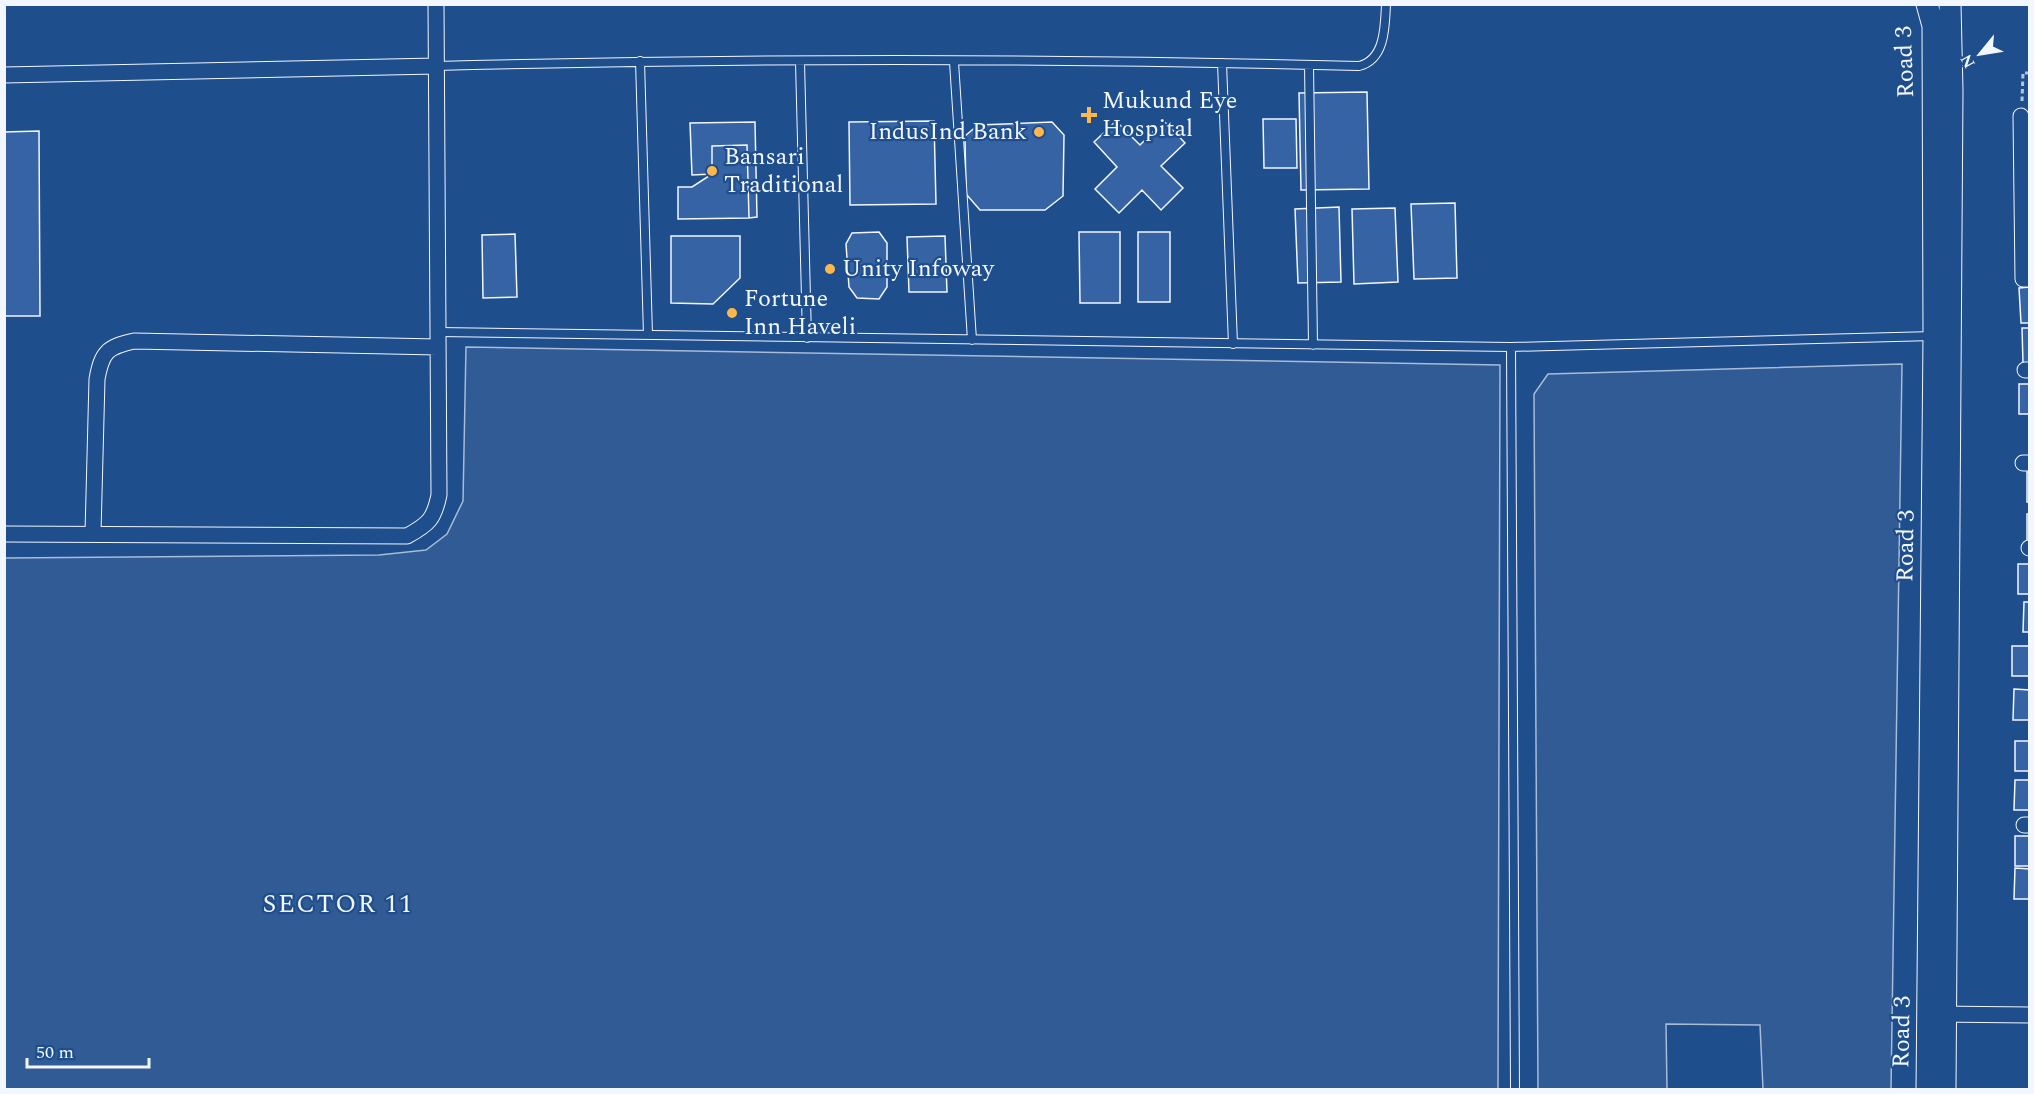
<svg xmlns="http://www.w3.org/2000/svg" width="2034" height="1094" viewBox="0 0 2034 1094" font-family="Spectral,serif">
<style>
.green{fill:#305b95;stroke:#a8bbd7;stroke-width:1.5}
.building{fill:#3563a3;stroke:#f2f6ff;stroke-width:1.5}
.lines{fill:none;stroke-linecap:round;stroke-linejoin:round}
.lane-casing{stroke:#f2f6ff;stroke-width:10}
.street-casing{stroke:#f2f6ff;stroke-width:17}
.secondary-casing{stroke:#f2f6ff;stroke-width:23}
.path{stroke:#b3c4dc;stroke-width:3;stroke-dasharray:4.5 3;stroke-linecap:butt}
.lane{stroke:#1f4e8c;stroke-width:8}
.street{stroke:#1f4e8c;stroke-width:15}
.secondary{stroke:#1f4e8c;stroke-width:21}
.poi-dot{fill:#ffb74d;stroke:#1f4e8c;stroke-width:2}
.labels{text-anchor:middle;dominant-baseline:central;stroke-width:4.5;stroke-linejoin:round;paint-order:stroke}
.street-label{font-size:24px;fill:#f2f6ff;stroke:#1f4e8c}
.poi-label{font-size:24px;fill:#f2f6ff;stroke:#1f4e8c;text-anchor:start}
.neighbourhood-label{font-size:26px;letter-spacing:1.5px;fill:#f2f6ff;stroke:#1f4e8c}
</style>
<rect width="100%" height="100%" fill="#1f4e8c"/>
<!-- green -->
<path class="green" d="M466 347 1500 365 1498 1089H5V558L379 555 426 550 447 534 463 501Z
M1902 364 1891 1089H1763L1760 1025 1666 1024 1667 1089H1538L1534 394 1548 374Z"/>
<!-- building -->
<path class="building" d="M1367 92 1369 189 1301 190 1299 93Z
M1263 119H1296L1297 168H1264Z
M934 121 936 204 850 205 849 122Z
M1116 121 1140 145 1164 121 1185 143 1161 166 1183 188 1161 210 1142 190 1119 213 1095 189 1117 167 1094 142Z
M755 122 757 217 749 218 747 145 712 146V174L692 175 690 123Z
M1052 122 1064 135 1063 196 1045 210H980L966 194 965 136 978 125Z
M39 131 40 316H4V132Z
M747 145 749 218 678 219V187H692L712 174V146Z
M1455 203 1457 278 1414 279 1411 204Z
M1339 207 1341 282 1298 283 1295 209Z
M1395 208 1398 282 1354 284 1352 209Z
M879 232 887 243V287L879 299 857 298 849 287 846 244 852 233Z
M1079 232H1120V303H1080Z
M1138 232H1170V302H1138Z
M515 234 517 297 483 298 482 235Z
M671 236H740V278L713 304 671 303Z
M945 236 947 292H909L907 237Z
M2030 287V323H2021L2019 288Z
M2022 328H2030V363H2023Z
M2019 384H2030V414H2019Z
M2027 472H2030V502H2027Z
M2027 514H2030V544H2027Z
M2018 564H2030V594H2018Z
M2024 602H2030V632H2023Z
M2012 646H2030V676H2012Z
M2014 689 2030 690V720H2013Z
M2015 741H2030V771H2015Z
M2015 780H2030V810H2014Z
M2015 836H2030V866H2015Z
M2015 868 2030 869V899H2014Z"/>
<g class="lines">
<!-- lane casing -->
<g class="lane-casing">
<path id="lane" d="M640 61 648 335
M800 62 807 338
M954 62 972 340
M1222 63 1233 344
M1309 65 1313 345
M436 66C743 58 1052 58 1359 66 1385 60 1385 27 1386 4
M438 332 1511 347
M1515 1090 1511 347 1934 336"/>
</g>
<!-- street casing -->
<g class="street-casing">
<path id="street" d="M4 75 436 66
M2021 116 2023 279H2030
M2025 370H2030
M2023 463H2030
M93 533 97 379C102 352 107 347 134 341L438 347
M4 534 407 536C429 524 434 519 439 495L436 4
M2029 548H2030
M2024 825H2030
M1936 1014 2030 1015"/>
</g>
<!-- secondary casing -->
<g class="secondary-casing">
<path id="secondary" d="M1927 1090 1934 336 1933 26 1927 4
M1945 1090 1952 91 1950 4"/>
</g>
<!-- path -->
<path class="path" d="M2022 101 2023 73H2030"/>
<!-- lane -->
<use href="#lane" class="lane"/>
<!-- street -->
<use href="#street" class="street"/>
<!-- secondary -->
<use href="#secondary" class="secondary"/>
</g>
<!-- markers -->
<g class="poi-dot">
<path d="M1086 106h6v6h6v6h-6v6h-6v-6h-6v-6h6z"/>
<circle cx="1039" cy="132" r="6"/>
<circle cx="712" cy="171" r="6"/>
<circle cx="830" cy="269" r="6"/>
<circle cx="732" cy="313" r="6"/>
</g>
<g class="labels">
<!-- street labels -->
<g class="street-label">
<text transform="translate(1905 62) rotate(-92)">Road 3</text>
<text transform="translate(1906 546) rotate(-89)">Road 3</text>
<text transform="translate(1902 1032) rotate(-89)">Road 3</text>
</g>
<!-- poi labels -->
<g class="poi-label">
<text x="1102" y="101">Mukund Eye<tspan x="1102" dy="28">Hospital</tspan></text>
<text x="1027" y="132" text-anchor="end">IndusInd Bank</text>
<text x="724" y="157">Bansari<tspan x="724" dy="28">Traditional</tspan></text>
<text x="842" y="269">Unity Infoway</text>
<text x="744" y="299">Fortune<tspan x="744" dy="28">Inn Haveli</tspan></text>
</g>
<!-- neighbourhood labels -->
<g class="neighbourhood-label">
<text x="338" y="904">SECTOR 11</text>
</g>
</g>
<!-- border -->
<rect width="2034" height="1094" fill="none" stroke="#f2f6ff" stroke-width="12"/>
<!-- north arrow -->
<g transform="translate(1980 54) rotate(240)" stroke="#1f4e8c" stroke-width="4.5" paint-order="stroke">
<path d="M0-4.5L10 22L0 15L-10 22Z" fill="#f2f6ff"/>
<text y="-9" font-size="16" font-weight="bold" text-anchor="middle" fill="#f2f6ff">N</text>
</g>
<!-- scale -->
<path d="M27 1058v9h122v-9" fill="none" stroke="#f2f6ff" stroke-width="3"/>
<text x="36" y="1058" font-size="18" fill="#f2f6ff" stroke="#1f4e8c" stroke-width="4.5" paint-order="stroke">50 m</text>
</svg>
